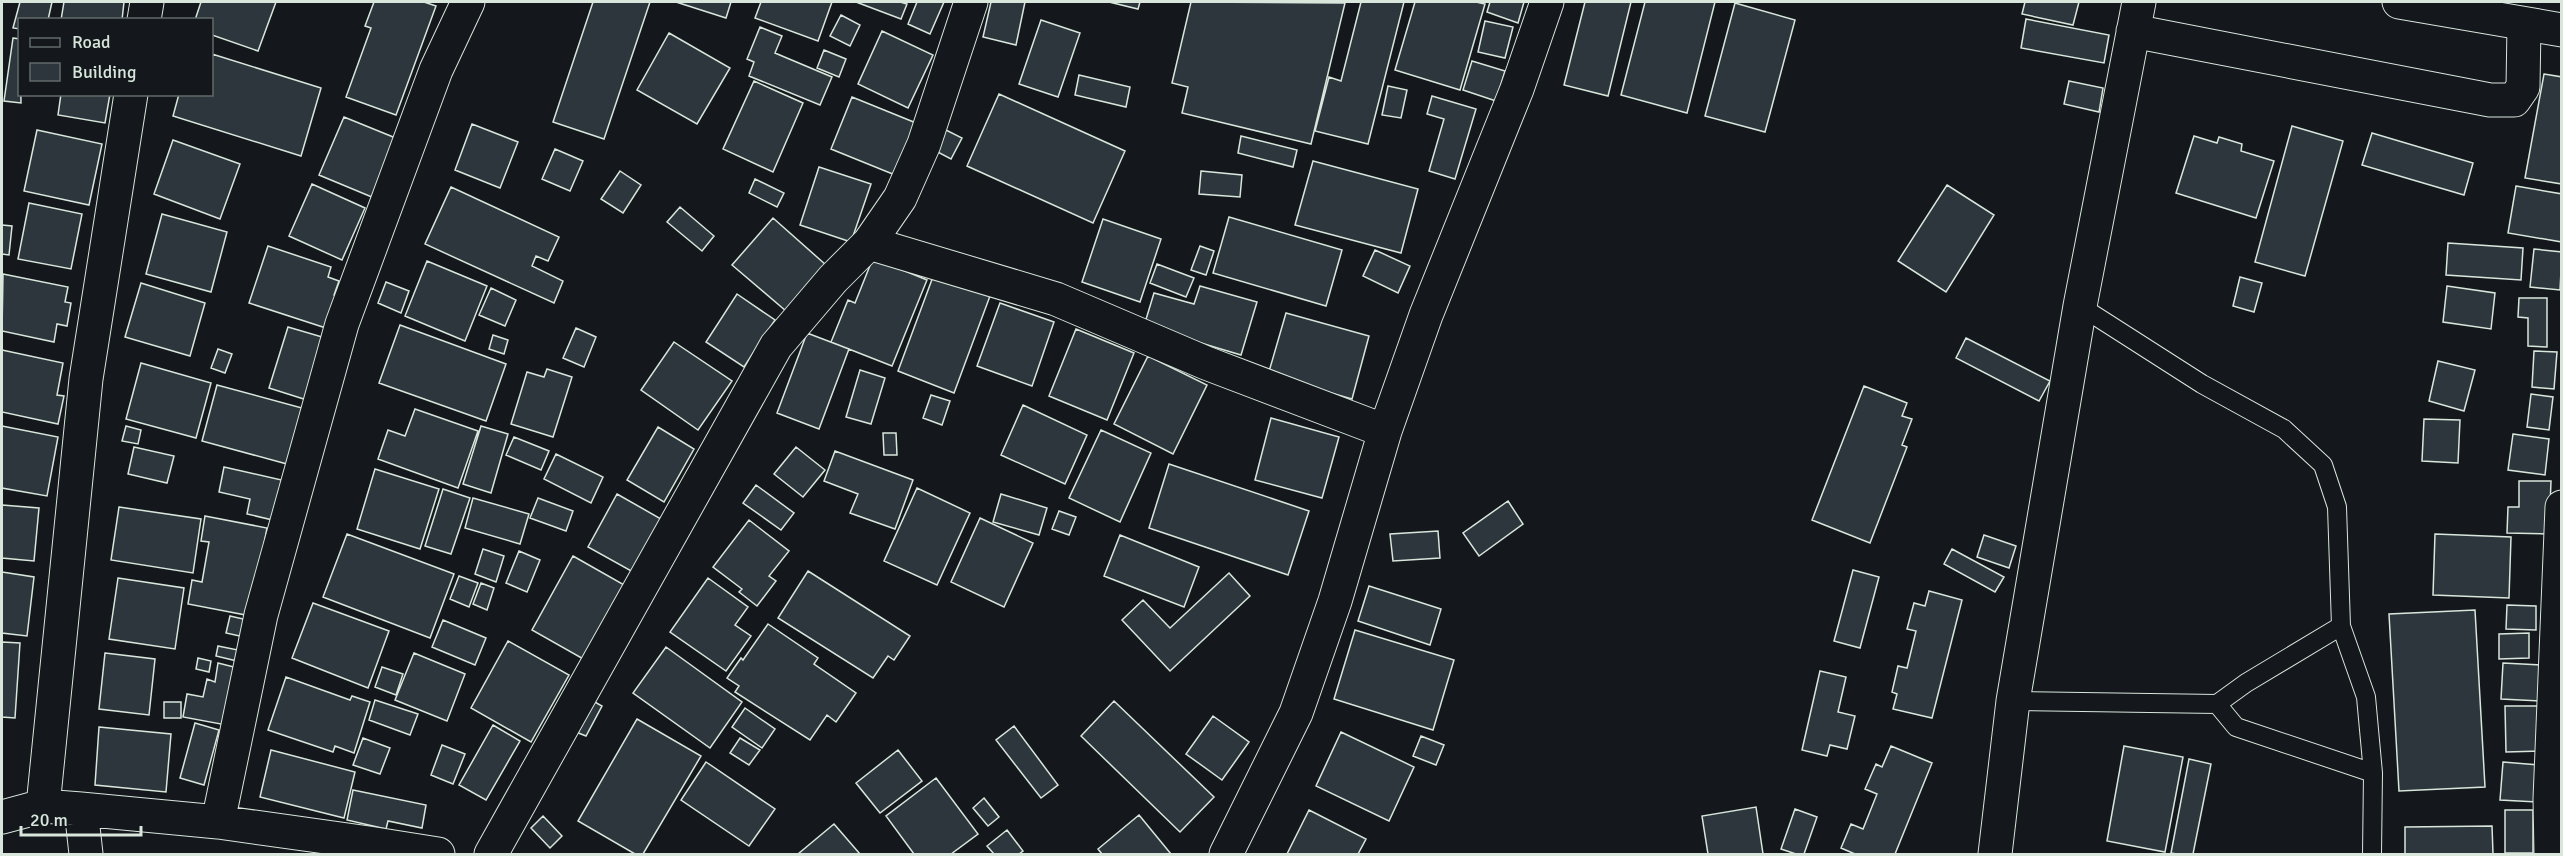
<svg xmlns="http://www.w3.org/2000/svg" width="2563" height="856" viewBox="0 0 2563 856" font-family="Signika,sans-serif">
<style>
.building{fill:#2c363c;stroke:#d8e6dc;stroke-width:1.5}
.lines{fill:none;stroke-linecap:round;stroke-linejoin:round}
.service-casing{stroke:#d8e6dc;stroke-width:20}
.minor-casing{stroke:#d8e6dc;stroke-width:35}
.secondary-casing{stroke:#d8e6dc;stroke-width:35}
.service{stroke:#14181c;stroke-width:18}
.minor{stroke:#14181c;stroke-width:33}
.secondary{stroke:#14181c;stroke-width:33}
</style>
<rect width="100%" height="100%" fill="#14181c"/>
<!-- building -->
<path class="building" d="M20 2H52L48 20H20V29L13 28Z
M64 2H124L122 20H61Z
M201 2H276L258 51 212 35V20H195Z
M374 2H424L436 6 396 115 346 97 371 28 365 26Z
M593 2H650L604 139 553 122Z
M676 2H731L726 18Z
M761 2H832L818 41 755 18Z
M856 2H900L907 4 901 19Z
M917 2H944L930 34 908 24Z
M991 2H1025L1016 45 983 37Z
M1109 2H1140L1138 9Z
M1191 2 1345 3 1311 144 1182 113 1188 87 1172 83Z
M1361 2H1404L1368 144 1315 131 1329 77 1341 81Z
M1415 2H1476L1485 4 1460 90 1395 70Z
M1490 2H1524L1518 23 1487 12Z
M1585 2H1631L1608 96 1564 85Z
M1645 2H1715L1687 113 1621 95Z
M2025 2H2079L2073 25 2022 14Z
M1735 3 1795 20 1765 132 1705 116Z
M841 15 860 25 850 46 830 36Z
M2026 19 2109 35 2104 63 2021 48Z
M1041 20 1080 33 1058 97 1019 84Z
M1485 21 1513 27 1505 58 1478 52Z
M760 27 782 36 775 53 832 77 820 105 749 76 754 62 747 59Z
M882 31 933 55 908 108 858 84Z
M669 33 730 68 697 124 637 90Z
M13 38 20 39 21 103 4 101Z
M824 50 846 59 839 77 817 68Z
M212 54 321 88 301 156 173 116 179 94H212Z
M1472 61 1505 71 1496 101 1463 90Z
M2544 74 2562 77V184L2525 178Z
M1079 75 1130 87 1126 107 1075 95Z
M754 81 803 103 773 172 723 149Z
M2069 81 2103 88 2099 112 2064 104Z
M1388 86 1407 90 1401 118 1382 115Z
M61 94H110L105 123 58 115Z
M999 94 1125 151 1093 223 967 166Z
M1432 96 1476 109 1455 179 1429 171 1444 119 1427 114Z
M852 97 921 125 900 177 831 149Z
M344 117 403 141 379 200 319 175Z
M472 124 518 142 500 188 455 170Z
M2292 126 2343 141 2305 276 2255 262Z
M940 127 962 138 951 159 930 148Z
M37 130 102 144 89 205 24 191Z
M2372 133 2473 163 2464 195 2362 165Z
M1241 136 1297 150 1293 167 1238 153Z
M2194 136 2217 143 2219 137 2242 144 2241 151 2274 161 2256 218 2176 193Z
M173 140 240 164 220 219 154 194Z
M555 149 583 161 570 191 542 179Z
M1313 161 1418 189 1401 253 1295 225Z
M819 167 871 184 851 242 800 225Z
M620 171 641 185 623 213 601 199Z
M1201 171 1242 175 1240 197 1199 194Z
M755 179 784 193 777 207 749 193Z
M312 184 365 208 342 260 289 236Z
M1947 185 1994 215 1946 292 1898 261Z
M2516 186 2562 194V242L2508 233Z
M451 187 559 237 548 261 536 256 532 266 563 281 554 303 425 244Z
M29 203 82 214 71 269 18 259Z
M680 207 714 236 702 251 667 222Z
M162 214 227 232 211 292 146 274Z
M1229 217 1342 250 1326 306 1213 273Z
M773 218 826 265 786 311 732 265Z
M1103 219 1161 239 1140 302 1082 282Z
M2 225 12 226 9 255 2 254Z
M2448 243 2523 248 2521 280 2446 275Z
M268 246 331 267 328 277 339 281 334 295 342 298 332 330 249 303Z
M1200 246 1214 251 1206 275 1191 270Z
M2534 249 2562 252 2560 290 2530 287Z
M1375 250 1410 266 1398 293 1363 276Z
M873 258 927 280 892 366 831 342 848 300 855 303Z
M427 261 487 286 465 341 405 316Z
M1157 264 1194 278 1186 297 1150 283Z
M3 274 68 287 65 302 71 303 67 326 57 324 54 342 2 331Z
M934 274 990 296 954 393 898 371Z
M2240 277 2262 283 2254 312 2233 306Z
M386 282 409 291 401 313 378 303Z
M141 283 205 303 190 356 125 337Z
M1200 286 1257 302 1241 355 1144 326 1154 293 1194 304Z
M2447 286 2495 293 2491 329 2443 322Z
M491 288 516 300 505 326 479 315Z
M737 294 775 320 744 367 706 342Z
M2519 298H2547V347L2528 346V318L2518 317Z
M1000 303 1054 322 1032 386 977 366Z
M1286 313 1369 336 1352 399 1268 375Z
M400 325 506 364 486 421 379 383Z
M288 327 329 339 310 401 269 388Z
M576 328 596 337 584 367 563 358Z
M1076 329 1134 353 1107 420 1049 396Z
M807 333 849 349 819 429 777 413Z
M493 335 508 340 504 354 489 349Z
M1966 338 2050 381 2039 401 1956 358Z
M674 342 732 381 698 430 641 390Z
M218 349 232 354 225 373 211 368Z
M2 350 63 363 57 395 64 396 58 424 2 412Z
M2534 351 2557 352 2554 389 2532 387Z
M1148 356 1207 385 1173 454 1114 424Z
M2438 361 2475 370 2464 411 2429 401Z
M141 363 211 383 196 438 126 419Z
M547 369 572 377 553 437 511 424 527 372 544 377Z
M860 370 885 378 871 424 846 417Z
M217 385 302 408 287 464 202 441Z
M1864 386 1907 403 1902 416 1912 419 1902 445 1907 447 1870 543 1812 520Z
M2531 394 2553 397 2549 430 2527 427Z
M931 395 950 401 942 425 923 418Z
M1023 405 1087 435 1065 484 1001 455Z
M415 409 478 431 458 488 378 459 388 430 405 436Z
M1271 418 1339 437 1322 498 1255 480Z
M2424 419 2460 420 2458 463 2422 461Z
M2 426 58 437 47 496 2 488Z
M126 426 141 430 138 444 122 441Z
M481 426 508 434 491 493 463 484Z
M658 427 694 449 664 502 627 480Z
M1101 430 1151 453 1120 522 1069 498Z
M883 433H896L897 455H884Z
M2513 434 2549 439 2545 475 2508 470Z
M514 437 549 451 541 470 506 455Z
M134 447 174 456 167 483 128 474Z
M796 447 825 470 803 497 774 474Z
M835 451 913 480 895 529 850 513 858 494 824 481Z
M556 454 603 477 591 503 544 479Z
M1169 464 1309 511 1288 575 1149 528Z
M224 467 286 481 277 521 247 514 250 499 219 492Z
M375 469 439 489 420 549 357 529Z
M2519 481H2551L2549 534 2507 533 2508 507H2519Z
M756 485 794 513 781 530 743 503Z
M917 488 970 513 937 585 884 561Z
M443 489 470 498 451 554 425 546Z
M617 494 661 519 633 572 588 547Z
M1001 494 1047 508 1039 535 993 522Z
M473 498 529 514 520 544 465 528Z
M538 498 573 511 566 531 530 518Z
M1508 501 1523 524 1479 556 1463 533Z
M2 505 39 508 34 561 2 558Z
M119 507 201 519 193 573 111 560Z
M1059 511 1076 517 1069 535 1052 529Z
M205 516 267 528 251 616 188 604 192 580 202 582 209 542 201 541Z
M980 518 1033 543 1004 607 951 582Z
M749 520 789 551 769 576 776 581 757 606 739 592 742 589 713 567Z
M1438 531 1440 558 1393 561 1390 534Z
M347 534 454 574 430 638 323 597Z
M2435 534 2511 537 2509 598 2433 595Z
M1120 535 1199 567 1184 607 1104 576Z
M1984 535 2016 546 2009 568 1977 557Z
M483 549 504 556 496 582 475 574Z
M1952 549 2004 577 1995 592 1944 564Z
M519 551 540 560 527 592 506 583Z
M573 556 626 586 585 660 532 630Z
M1853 570 1879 577 1860 648 1834 641Z
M808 571 910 636 894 660 888 656 873 678 778 618Z
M2 572 34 577 27 636 2 633Z
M1229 573 1250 596 1170 671 1122 620 1143 600 1170 628Z
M459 576 478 583 469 607 450 599Z
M118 578 184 588 175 649 109 639Z
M708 578 748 607 735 625 751 636 726 671 670 632Z
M481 583 494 588 487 610 473 604Z
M1369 586 1441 609 1430 645 1358 621Z
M1929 591 1962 600 1932 718 1893 709 1897 694 1892 692 1898 666 1907 668 1916 631 1907 629 1914 603 1925 606Z
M313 603 389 631 368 688 292 658Z
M2507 605 2536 606V630L2506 629Z
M2475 610 2485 787 2399 791 2389 614Z
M230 616 252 621 249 638 226 633Z
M443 620 486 638 475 665 432 647Z
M768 624 818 658 814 664 856 693 836 722 827 715 810 740 735 692 739 686 727 678 741 658 743 660Z
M1355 630 1454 660 1433 730 1334 699Z
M2529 633V658L2499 659V634Z
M508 641 569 675 531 742 471 708Z
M2 642 20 643 15 718 2 717Z
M218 646 243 651 241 662 216 656Z
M666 647 742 702 710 748 633 693Z
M105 653 155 659 149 715 99 709Z
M414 653 465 674 447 721 395 700Z
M198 658 211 661 209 672 196 669Z
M218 663 238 668 226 725 183 717 187 694 203 697 207 679 215 682Z
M2503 663 2541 665 2540 701 2501 699Z
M382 667 403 674 396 695 375 687Z
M1820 671 1846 677 1838 712 1855 716 1847 749 1830 745 1827 756 1802 750Z
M286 677 350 700 352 696 370 702 354 753 335 746 333 752 268 730Z
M375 700 418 714 410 735 369 720Z
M593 701 602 706 586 736 576 732Z
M1114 701 1214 797 1180 832 1081 736Z
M164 702H181V718H164Z
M2505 706H2540L2541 751 2506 752Z
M745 708 775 729 762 748 732 727Z
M1213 716 1249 742 1222 780 1186 754Z
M637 719 701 756 643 854H635L578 821Z
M195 723 219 730 204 785 180 778Z
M493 725 520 741 486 800 459 785Z
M1014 726 1058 785 1041 798 996 740Z
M99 727 171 734 166 792 95 785Z
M1341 732 1414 767 1389 821 1316 786Z
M1421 736 1444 745 1436 765 1413 756Z
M363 738 390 748 380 774 353 765Z
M740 738 760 750 749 765 730 753Z
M442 745 465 754 453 784 431 775Z
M1891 746 1932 763 1895 854H1855L1841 848 1851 824 1863 829 1877 794 1865 789 1876 764 1882 767Z
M2124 746 2183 757 2165 852 2107 841Z
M271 750 355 772 344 818 260 797Z
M898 750 922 781 880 813 856 783Z
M2189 759 2211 764 2193 854H2177L2171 853Z
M706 762 775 809 749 846 681 800Z
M2503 762 2539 765 2537 802 2500 800Z
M936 778 978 834 951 854H914L886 816Z
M353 790 426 805 422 828 388 821 386 829 347 820Z
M984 798 999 817 988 826 973 808Z
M1756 807 1763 854H1708L1702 816Z
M1795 809 1817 817 1804 854H1796L1781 849Z
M1309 810 1366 839 1358 854H1287Z
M2505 810H2533V853H2505Z
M1139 815 1171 854H1102L1098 849Z
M543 816 562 836 550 848 531 828Z
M834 824 860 854H798Z
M2492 826 2493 854H2405V827Z
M1007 830 1023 851 1019 854H994L987 846Z"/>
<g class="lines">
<!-- service casing -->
<g class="service-casing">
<path id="service" d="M2080 306 2202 384 2284 429 2323 465 2337 507 2341 626 2366 697 2373 773 2372 854
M2013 701 2217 704 2246 683 2341 626
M2217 704 2236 727 2373 773"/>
</g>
<!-- minor casing -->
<g class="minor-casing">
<path id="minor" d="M144 20 147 2
M2133 31 2490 100H2514L2523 87 2524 25
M869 243 1056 299 1206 363 1385 431
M43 806 86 379 131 94
M81 809 86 854
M2 817 43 806 81 809 218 822 369 843 438 854
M218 822 261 615 342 324 436 70 468 2
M491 854 776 346 833 279 869 243 900 198 924 144 971 2
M1226 854 1296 713 1335 601 1385 431 1426 315 1517 89 1547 2
M1995 854 2013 701 2080 306 2139 2
M2551 854 2550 799 2562 507"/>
</g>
<!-- secondary casing -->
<g class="secondary-casing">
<path id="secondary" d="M2399 2 2562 30"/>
</g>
<!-- service -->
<use href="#service" class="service"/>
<!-- minor -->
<use href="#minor" class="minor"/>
<!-- secondary -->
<use href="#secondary" class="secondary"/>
</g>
<!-- border -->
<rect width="2563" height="856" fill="none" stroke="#d8e6dc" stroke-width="6"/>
<!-- legend -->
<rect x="18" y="18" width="195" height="78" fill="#14181c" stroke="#626a69" stroke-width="1.5"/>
<rect x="30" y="38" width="30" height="9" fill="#14181c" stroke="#626a69" stroke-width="1.5"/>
<text x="72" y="48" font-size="18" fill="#d8e6dc">Road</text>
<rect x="30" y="63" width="30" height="18" fill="#2c363c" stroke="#626a69" stroke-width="1.5"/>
<text x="72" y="78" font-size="18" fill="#d8e6dc">Building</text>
<!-- scale -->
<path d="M21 826v9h120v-9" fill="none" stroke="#d8e6dc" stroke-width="3"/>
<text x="30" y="826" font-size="18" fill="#d8e6dc" stroke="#14181c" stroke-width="4.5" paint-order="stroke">20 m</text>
</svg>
